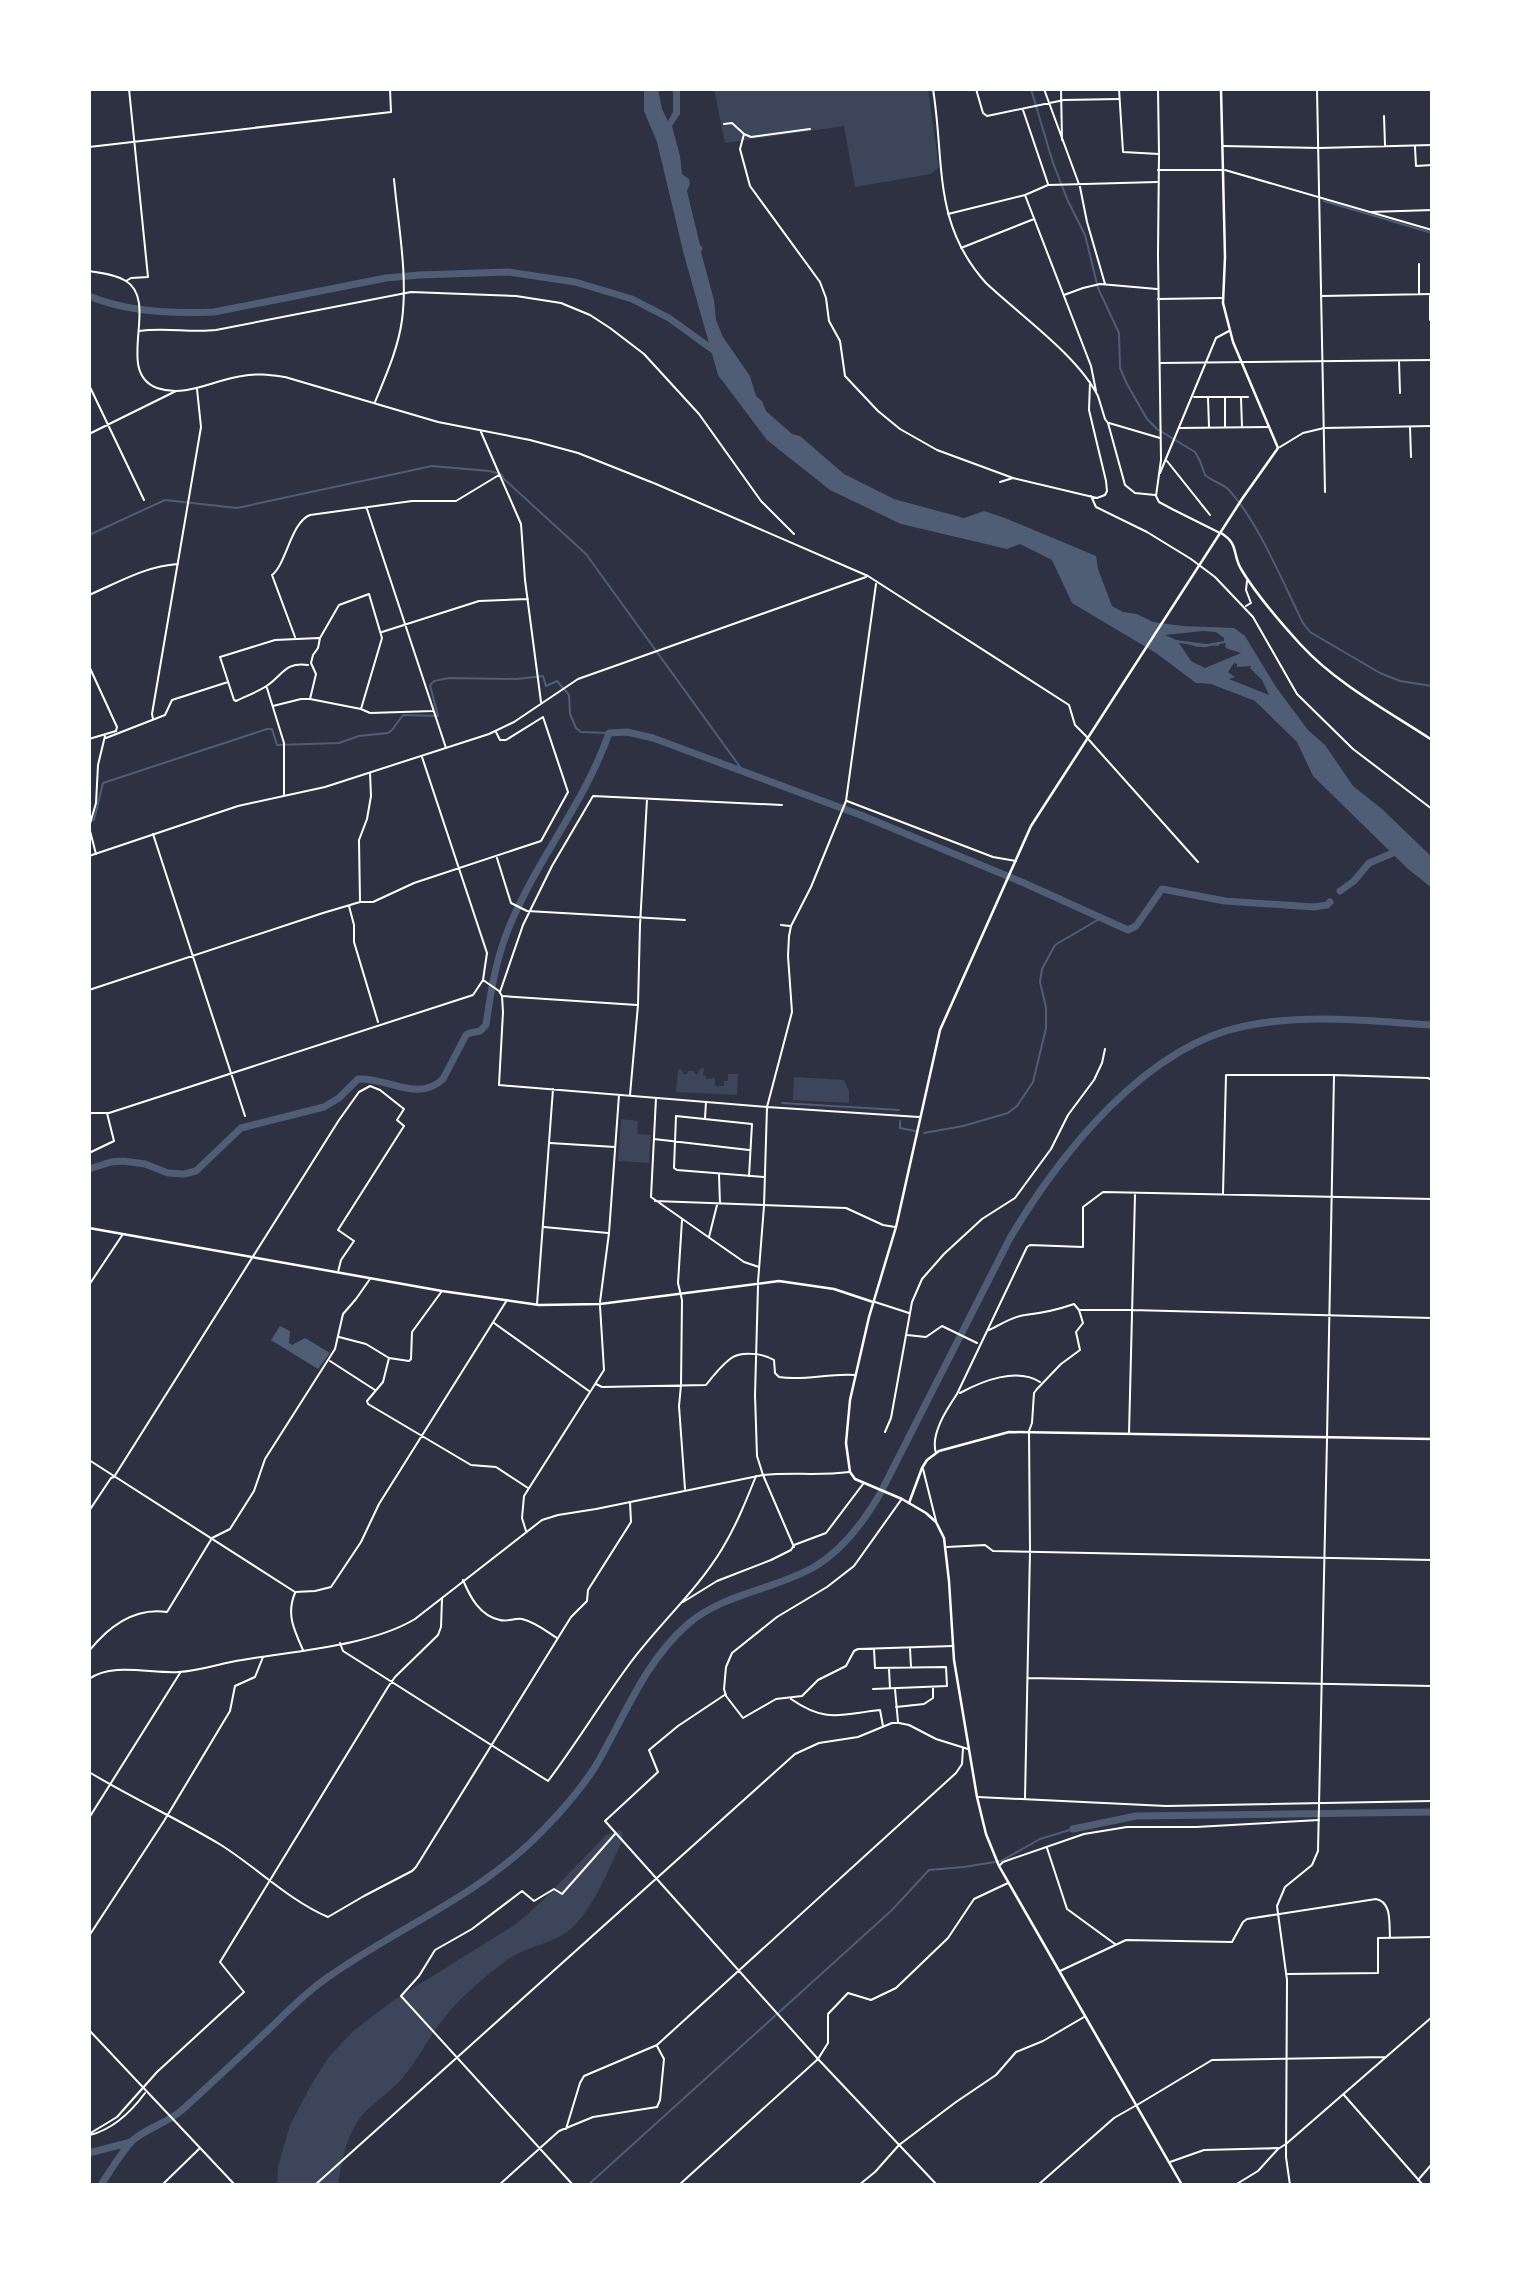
<svg xmlns="http://www.w3.org/2000/svg" width="1521" height="2274" viewBox="0 0 1521 2274" font-family="'Asap Condensed',sans-serif">
<style>
.green{fill:#3c4559}
.water{fill:#4f5d75;fill-rule:evenodd}
.lines{fill:none;stroke-linecap:round;stroke-linejoin:round}
.stream{stroke:#4f5d75;stroke-width:2}
.river{stroke:#4f5d75;stroke-width:7}
.minor{stroke:#fff;stroke-width:2}
.tertiary{stroke:#fff;stroke-width:2}
.secondary{stroke:#fff;stroke-width:2.5}
.trunk{stroke:#fff;stroke-width:2.5}
</style>
<rect width="100%" height="100%" fill="#2d3142"/>
<!-- green -->
<path class="green" d="M714 89H928L939 167 931 174 855 187 844 126 725 143Z
M701 1068H704L703 1075 706 1076V1079L715 1078V1086H724V1081H728V1074H738L737 1095 676 1092 678 1069 682 1070 683 1074H687L688 1071H693L697 1075Z
M794 1077 844 1080 849 1091V1103L793 1100Z
M621 1119 638 1121 637 1134 651 1135 649 1163 618 1161Z
M619 1830 622 1832 623 1839C609 1868 596 1904 573 1927 555 1944 526 1946 507 1960 483 1978 458 1999 441 2022 426 2042 415 2065 398 2083 384 2097 366 2107 356 2124 345 2143 341 2164 338 2185H277L278 2167 290 2125 311 2085 328 2058 352 2032 391 2002 516 1924 541 1902 606 1835Z"/>
<!-- water -->
<path class="water" d="M644 89H658L662 109 668 121 673 112V89H680V114L672 126 680 156 682 174 689 179 690 184 687 191 700 245 703 248 701 252 714 300 716 320 723 337 750 376 756 396 762 401 766 411 792 434 800 436 844 474 894 499 964 518 984 511 1005 518 1096 556 1098 569 1112 606 1123 612 1137 614 1153 622 1183 626 1234 628 1245 636 1276 687 1308 730 1325 745 1353 786 1382 809 1432 857V888L1408 869 1313 776 1297 742 1255 701 1211 684 1196 683 1156 653 1072 603 1052 560 1020 544 1007 549 901 524 830 490 767 440 718 375 684 255 657 142 644 111ZM1203 631 1216 632 1224 638V641L1207 644 1176 640 1165 635ZM1179 643C1187 643 1194 647 1202 647 1209 648 1211 644 1218 646L1220 644 1226 643 1225 647 1228 649 1241 653 1205 668 1191 661ZM1234 663 1237 664V667L1251 666 1250 668 1262 680 1269 695 1229 679 1235 677 1228 672Z
M280 1326 290 1331 289 1343 292 1345 305 1338 330 1353 318 1369 271 1340Z"/>
<g class="lines">
<!-- stream -->
<path class="stream" d="M1031 89 1053 163 1068 201 1085 235 1098 288 1119 333 1120 368 1127 384 1147 419 1157 429 1195 452 1200 461 1205 475C1212 481 1221 483 1228 489 1258 521 1283 583 1303 623L1310 632 1380 673 1400 681 1432 686
M1324 201 1432 233
M89 535 165 500 237 508 432 466 489 471 501 474 504 479 586 554 743 771
M89 821 94 820 103 783 267 729H272L277 745 339 743 359 736 388 733 392 730 403 715 438 716 430 685 434 681 449 678 517 679 543 676 546 686 557 681 569 695 570 714 576 728 581 732 609 733
M782 1103 899 1110
M900 1121V1128L915 1131
M924 1133 963 1126 1008 1113 1017 1106 1033 1082 1046 1028V1007L1040 982 1042 969 1055 945 1101 918
M588 2185 892 1910 929 1870 964 1867 1001 1861 1040 1839 1073 1829"/>
<!-- river -->
<path class="river" d="M89 296C127 312 173 314 214 312L386 278 419 275 508 272 575 282 632 299 669 318 716 352
M1340 891 1354 881 1369 863 1400 850
M89 1169 111 1162 123 1161 145 1164 168 1173 184 1174 196 1171 241 1128 324 1107 339 1098 358 1079C387 1077 418 1103 443 1079L466 1035 470 1033 480 1031 486 1025C491 990 496 958 510 925 538 858 585 802 609 733L627 732 653 738 863 816 1024 883 1128 930 1136 926 1162 889 1225 901 1314 907 1327 905 1330 902
M1073 1829 1136 1816 1432 1812
M89 2153 131 2142
M101 2185C108 2174 124 2149 132 2141 146 2128 168 2123 182 2110 210 2085 237 2059 264 2034 283 2016 300 1998 320 1983 387 1933 467 1902 529 1844 553 1821 577 1795 595 1767 624 1718 644 1662 688 1624 724 1593 774 1590 814 1567 843 1550 865 1520 881 1492L1010 1238C1060 1154 1145 1046 1245 1026 1307 1013 1370 1021 1432 1025"/>
<!-- minor -->
<path class="minor" d="M933 89C945 163 932 223 986 283 1021 316 1077 355 1098 396
M976 89 983 113 987 116 1064 100 1119 99
M1044 89 1080 187 1087 222 1105 284
M1061 89 1062 140
M1158 89 1159 154
M1317 89 1325 492
M1023 110 1048 184
M1384 116 1385 145
M724 124 732 123 744 134 751 137 810 129
M744 134 740 149 750 186 820 282 826 298 829 321 840 341 845 376 878 411 900 429 937 450 1013 478
M1223 146 1319 148 1432 145
M89 147 391 112 390 89
M1415 147 1416 166 1432 165
M1158 170H1223
M1025 195 1091 366 1096 391
M1370 212 1432 210
M948 214 1025 195 1048 185 1157 182
M961 248 1034 219
M1419 264V294
M126 281 131 278 148 277 129 89
M1064 295 1083 288 1100 284 1157 289
M1430 295V320
M1322 296 1432 294
M1158 299 1222 298
M139 331C165 327 190 333 216 330L411 292 516 296 561 303 590 315 610 328 644 354 699 414 761 501 794 534
M1399 361 1400 393
M1160 363 1432 360
M89 385 144 500
M1098 396 1105 419 1108 423 1125 485 1135 493 1155 495
M1194 397H1248
M1208 398 1209 427
M1225 398V427
M1241 398 1242 427
M375 402C386 375 398 349 402 320 408 275 398 224 394 179
M1109 423 1160 438
M1410 427 1411 457
M1179 428 1268 427
M481 432 521 524 525 580 541 702
M89 434 176 391
M1167 461 1210 515
M1160 473 1216 338 1229 331
M1000 482 1013 478 1097 498 1105 495 1107 491 1106 481 1089 410 1090 382
M1091 496 1096 507 1147 532 1191 559 1215 577 1253 617 1297 694 1353 749 1432 809
M367 509 446 748
M89 595C119 582 146 566 178 564
M1246 606 1251 603 1246 590 1247 581
M382 632 479 601 528 599
M295 637 272 575C286 565 291 522 310 515L412 501H456L499 475
M308 665C286 662 284 673 268 685 260 691 246 696 236 701L234 700 220 657 275 640 319 638
M89 666 117 727 116 731 89 739
M267 688 284 743V795
M310 699 316 674 311 663 313 655 318 648 320 638 339 605 369 594 382 638 361 709
M273 706 301 699H310L361 709 370 713 433 711
M153 719 152 714 201 427 197 389
M106 738 165 715 172 700 228 682
M1089 740 1198 862
M153 834 245 1116
M96 854 89 827 96 803 98 765 105 736
M497 858 511 903 527 911 685 920
M360 901 359 840 367 819 371 796 370 773
M349 906 354 925V942L378 1022
M781 925 790 926
M483 980 499 991 502 996 637 1005
M89 990 323 913 360 902H373L414 883 541 841 568 792 543 717 506 740H500L496 732
M500 992 523 925 552 866 593 796 782 805
M630 1095 638 1005 640 925 647 799
M656 1098 651 1197 744 1262 759 1267
M89 1113H109L473 995 483 980 487 953 422 757
M705 1118 706 1102
M654 1139 749 1150
M550 1143 615 1147
M89 1153 114 1141 107 1113
M719 1175 720 1204
M749 1176 752 1124 676 1116 674 1168 677 1170 764 1177
M1223 1194 1226 1075H1334L1428 1078 1432 1080
M655 1201 846 1208 883 1225 895 1227
M682 1220 678 1283 682 1300 681 1385 679 1406 685 1489
M544 1227 608 1233
M709 1237 717 1205
M89 1285 123 1234
M758 1286 755 1395 757 1456 763 1475 794 1547
M875 1302 909 1313
M494 1323 589 1391
M989 1330C1000 1325 1013 1316 1025 1315 1043 1313 1057 1310 1074 1304L1079 1310
M907 1335 926 1337 942 1326 977 1343
M339 1337 366 1344 389 1358 409 1361 411 1359 412 1332 442 1291
M389 1358 383 1382 367 1401 368 1404 471 1465 496 1467 528 1488
M330 1361 375 1390
M596 1384 602 1387 706 1385C713 1376 721 1366 730 1359 740 1351 763 1353 774 1360L775 1373 779 1377C804 1381 829 1373 855 1375
M960 1393C982 1381 1017 1367 1040 1382
M885 1432 891 1418 912 1302 922 1279 944 1254 982 1219 1015 1198 1051 1149 1068 1115 1094 1080 1102 1063 1105 1049
M1129 1434 1135 1195
M1327 1438 1334 1075
M936 1453C930 1434 947 1409 957 1394L1027 1247 1030 1245 1083 1247V1207L1103 1192 1432 1199
M89 1460 295 1592 315 1591 331 1587 361 1542 379 1504 507 1300
M923 1469 936 1521
M901 1500 854 1566 827 1587 777 1617 732 1653 726 1667 724 1689 726 1696 743 1718 776 1699 802 1696 818 1680 846 1666 854 1651 858 1649 953 1646
M89 1511 111 1478 114 1477 339 1120 359 1092 370 1086 380 1090 404 1109 397 1120 404 1126 338 1230 354 1241 341 1260 338 1272
M526 1531 522 1518 524 1496 604 1370 600 1306
M947 1547 985 1545 993 1551 1432 1560
M463 1580C470 1597 480 1616 500 1620 507 1622 514 1618 522 1619 535 1622 546 1631 557 1638
M295 1593C286 1614 294 1630 303 1650
M683 1602 717 1581 771 1560 791 1550 794 1545 826 1533 863 1484
M340 1643 343 1651 548 1781C576 1744 600 1704 628 1666 657 1626 696 1592 722 1549 736 1526 746 1501 756 1476
M910 1648 911 1667
M89 1651C109 1626 134 1607 167 1612L212 1538 230 1529 254 1491 265 1459 335 1349 343 1314 356 1299 370 1279
M889 1669 890 1688
M1028 1678 1432 1686
M873 1689 947 1686 946 1667 875 1668 874 1649
M895 1689 898 1722
M726 1694 678 1726 649 1750 658 1772 605 1821 818 2059 937 2185
M791 1699C827 1724 842 1714 880 1710L883 1726
M896 1707 924 1704 933 1698V1687
M89 1772C132 1798 178 1819 221 1845 256 1867 290 1901 328 1917L364 1896 412 1871 416 1867 571 1617 587 1601 588 1590 631 1522 630 1502
M978 1797 1166 1806 1432 1801
M1025 1798 1030 1551 1029 1431 1032 1423 1034 1393 1037 1389 1061 1364 1080 1350 1076 1332 1083 1323 1079 1310H1132L1432 1318
M89 1818 180 1673
M1047 1848 1067 1909 1115 1944
M1000 1865 1003 1862 1084 1834 1127 1827H1196L1319 1820
M89 1936 164 1821 230 1711 235 1686 255 1677 263 1657
M1060 1971 1126 1940 1232 1942 1243 1922 1247 1919 1376 1899C1392 1902 1389 1923 1390 1937
M1287 1974 1378 1973V1938L1432 1937
M1344 2095 1423 2185
M1137 2105 1212 2060 1386 2057
M566 2129 580 2083 584 2076 657 2045 956 1773 962 1764 963 1748
M89 2134 117 2117 157 2072 244 1992 220 1962 388 1687 395 1677 438 1635 441 1627 442 1599
M90 2135C114 2129 131 2112 145 2093
M1170 2162 1204 2150 1278 2148
M162 2185 199 2149
M315 2185 795 1754 819 1743 858 1737 892 1723H899L909 1725 936 1739 968 1749
M499 2185 559 2131 593 2117 657 2107 660 2100 664 2059 657 2046
M573 2185 401 1996 419 1976 435 1950 472 1929 522 1891 534 1901 554 1889 562 1894 615 1834
M679 2185 818 2059 828 2043V2014L848 1993 871 2000 896 1988 948 1938 974 1899 1008 1883
M859 2185 875 2172 899 2145 956 2102 996 2075 1016 2052 1043 2041 1084 2017
M1235 2185 1258 2171 1278 2149 1286 2144 1432 2017"/>
<!-- tertiary -->
<path class="tertiary" d="M1119 89 1123 152 1159 154 1158 255 1161 460 1156 496 1159 502 1172 509 1220 533
M1225 170 1432 230
M89 271C101 273 115 274 126 281 160 302 114 372 157 388 186 398 213 380 242 376 257 373 270 375 285 377L438 422 530 440 578 453 656 484 868 576 1069 705 1075 725 1088 738
M1280 447 1303 433 1324 428 1432 426
M847 801 993 857 1016 861
M89 856 238 806 325 787 489 734 514 722 578 679 866 577
M502 996 503 1012 499 1085 767 1107 919 1117
M758 1282 764 1206 767 1107 792 1012 788 956 789 936 791 926 811 887 846 801 876 584
M600 1302 609 1233 619 1095
M537 1304 553 1089
M89 1679C113 1662 151 1674 179 1672 200 1671 221 1663 242 1660 295 1651 370 1646 415 1619L542 1520 558 1515 596 1509 763 1475C792 1472 820 1476 849 1472
M89 2030 235 2185
M1418 2180 1432 2164
M1038 2185 1114 2118 1135 2106
M1290 2185 1286 2157 1287 1980 1277 1906 1285 1887 1312 1865 1318 1851 1327 1439"/>
<!-- secondary -->
<path class="secondary" d="M1221 533C1239 544 1232 553 1241 569 1257 596 1280 622 1301 645 1337 684 1388 711 1432 740
M89 1228 442 1291 539 1305 600 1304 779 1281 834 1289 873 1302
M909 1503 922 1468 927 1460 939 1451 1009 1432 1432 1439"/>
<!-- trunk -->
<path class="trunk" d="M1182 2185 999 1866 986 1834 977 1797 954 1660 949 1581 944 1538 936 1522 926 1513 902 1499 855 1479 850 1472 846 1443 850 1400 869 1317 896 1227 940 1030 1031 826 1242 499 1278 448 1233 342 1223 303 1225 257 1221 89"/>
</g>
<!-- border -->
<rect width="1521" height="2274" fill="none" stroke="#ffffff" stroke-width="182"/>
</svg>
